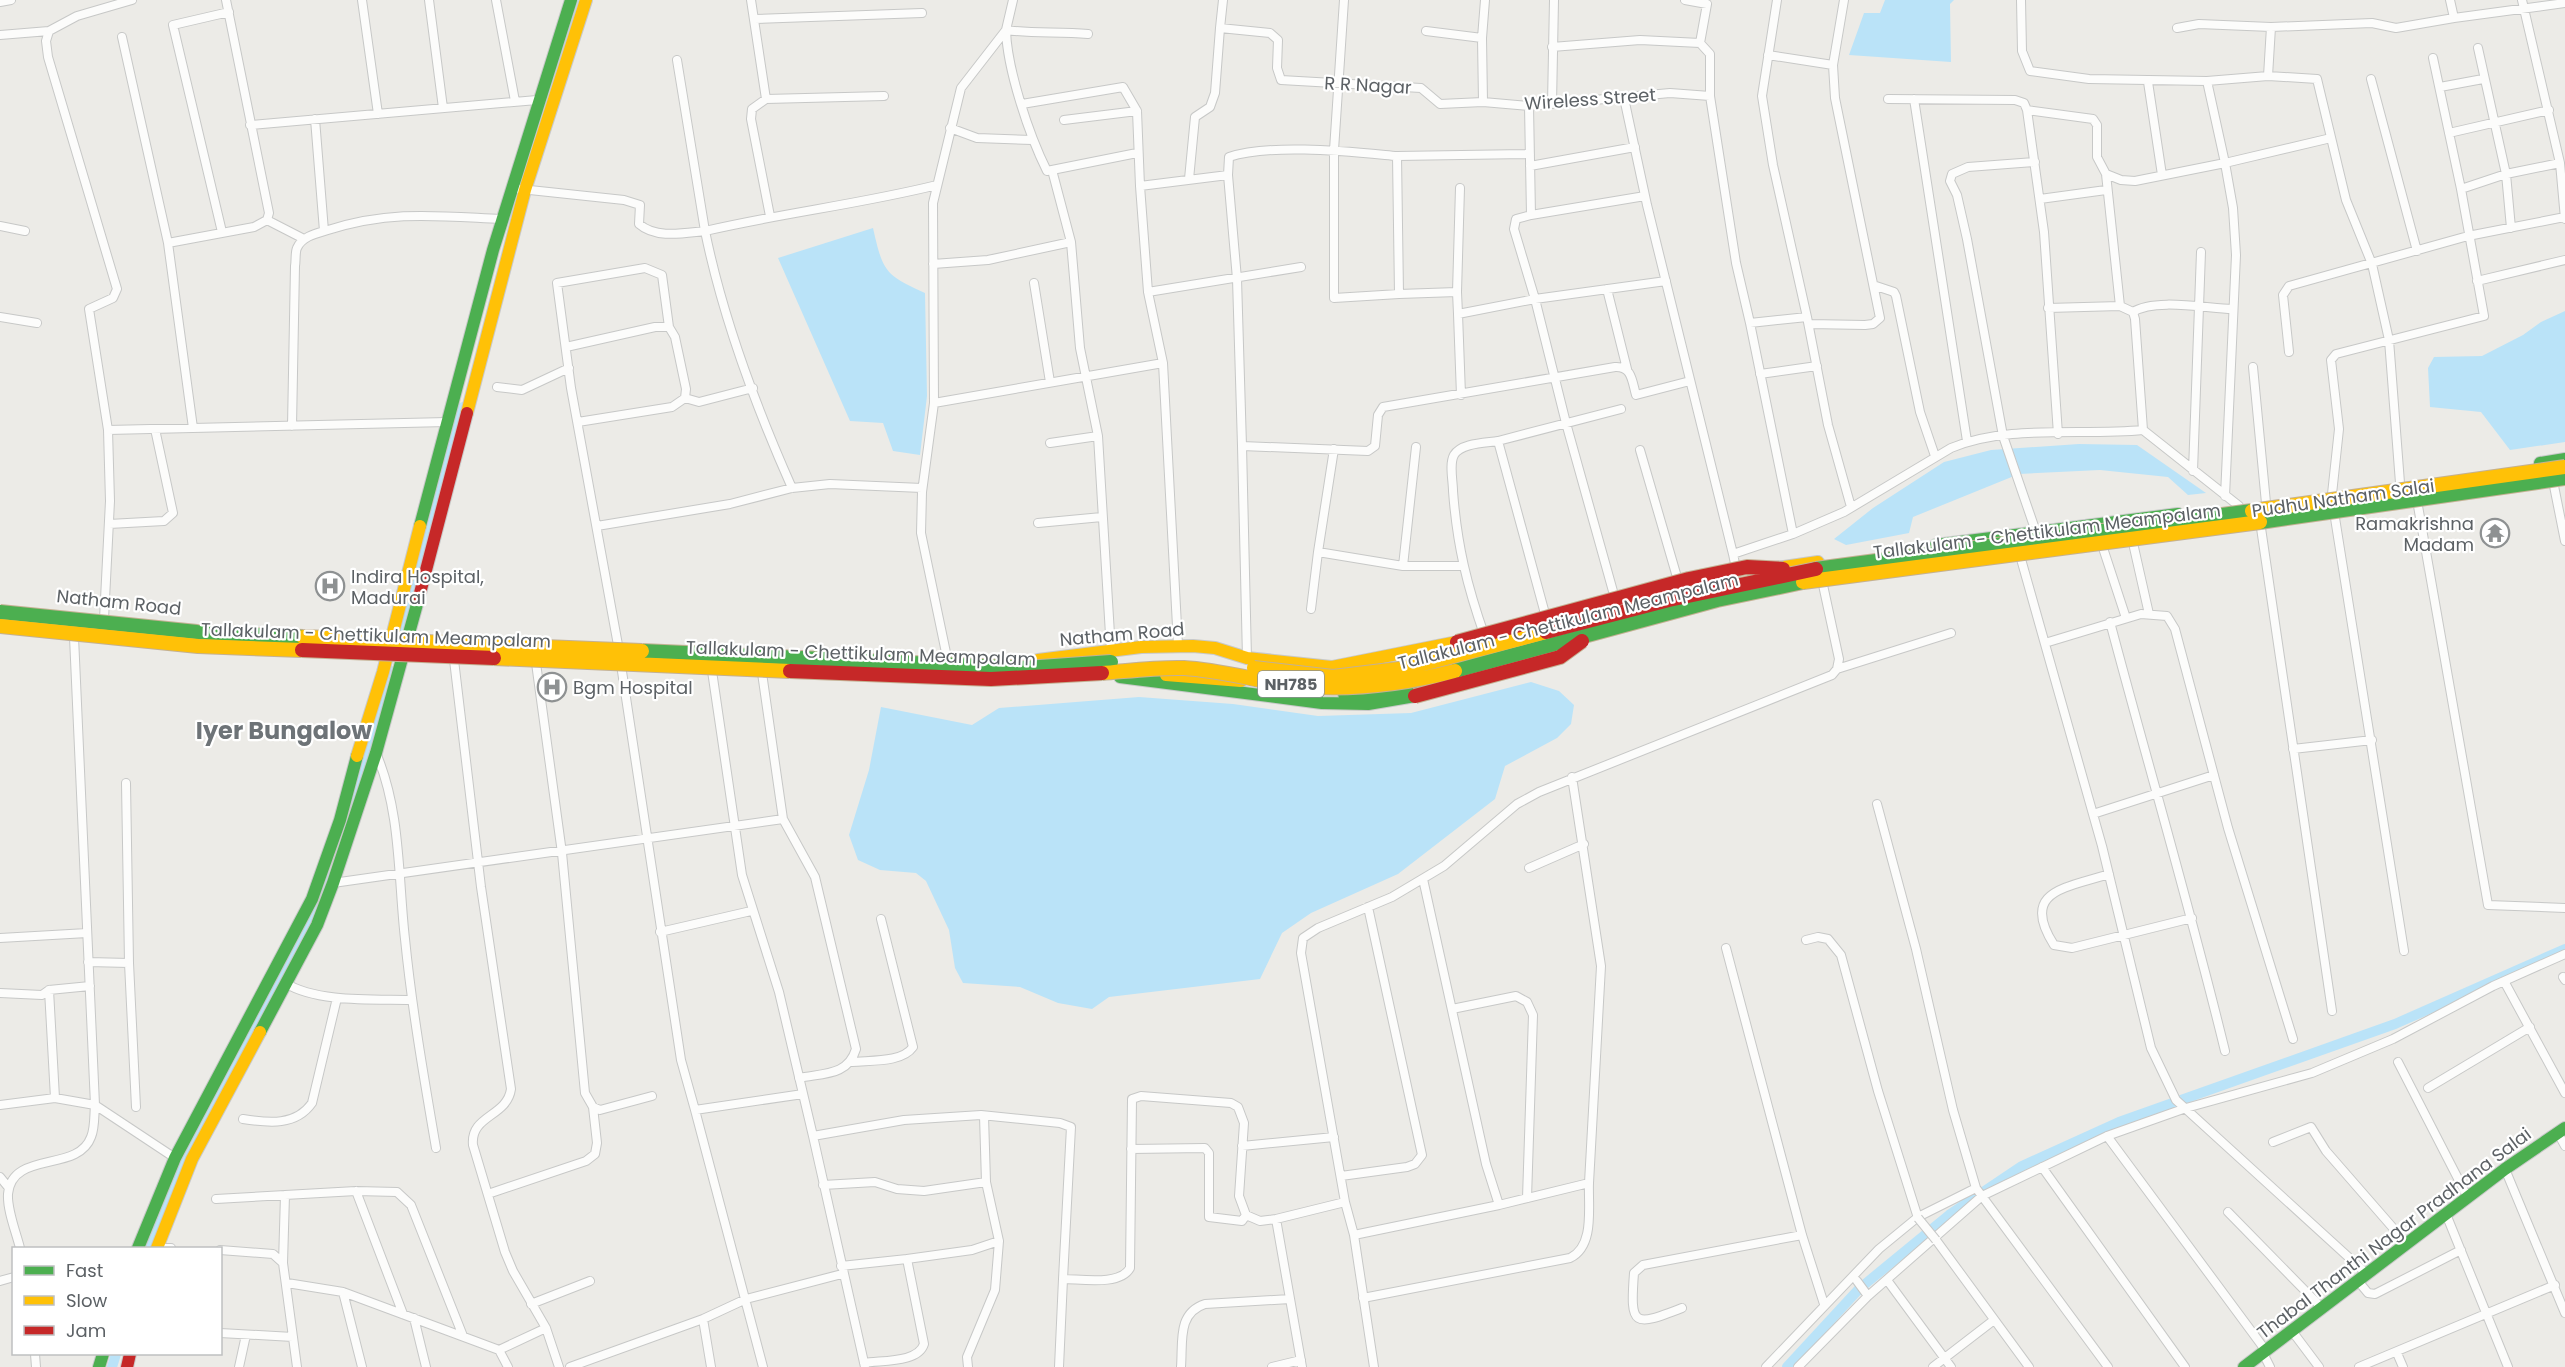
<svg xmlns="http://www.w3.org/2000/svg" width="2565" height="1367" viewBox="0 0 2565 1367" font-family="Poppins,sans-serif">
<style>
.water{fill:#bae3f8}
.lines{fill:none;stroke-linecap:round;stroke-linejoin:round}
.canal{stroke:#bae3f8;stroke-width:10}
.street-casing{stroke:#c7c8c7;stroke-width:10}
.fast-casing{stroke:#c8c9c9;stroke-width:14}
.slow-casing{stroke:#c8c9c9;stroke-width:14}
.jam-casing{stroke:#c8c9c9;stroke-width:14}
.street{stroke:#fcfcfb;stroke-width:8}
.fast{stroke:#4caf50;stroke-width:12}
.slow{stroke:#ffc107;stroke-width:12}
.jam{stroke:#c62828;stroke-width:12}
.street-bridge-casing{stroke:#c7c8c7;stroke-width:10;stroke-linecap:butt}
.fast-bridge-casing{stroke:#c4b193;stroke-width:16;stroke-linecap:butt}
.slow-bridge-casing{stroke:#c4b193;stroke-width:16;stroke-linecap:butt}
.jam-bridge-casing{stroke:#c4b193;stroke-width:16;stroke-linecap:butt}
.street-bridge{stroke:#fcfcfb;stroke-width:8}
.fast-bridge{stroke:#4caf50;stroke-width:14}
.slow-bridge{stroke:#ffc107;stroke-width:14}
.jam-bridge{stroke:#c62828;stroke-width:14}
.labels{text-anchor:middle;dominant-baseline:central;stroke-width:4.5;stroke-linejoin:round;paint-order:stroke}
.shield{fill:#fff;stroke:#8d9093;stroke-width:1.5}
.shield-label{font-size:16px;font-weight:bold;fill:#5c6165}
.street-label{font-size:18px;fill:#5c6165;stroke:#fff}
.poi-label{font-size:18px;fill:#5c6165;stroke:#fff;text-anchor:start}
.district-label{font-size:24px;font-weight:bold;fill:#6d7377;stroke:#fff}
</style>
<rect width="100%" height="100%" fill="#ecebe7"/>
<!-- water -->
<path class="water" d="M1885 0H1954L1950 4 1951 62 1849 55 1864 13H1880Z
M873 228C883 272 885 275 925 293L927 396 920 455 893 451 883 423 850 421 778 258Z
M2565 311V442L2510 450 2481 412 2430 407 2428 368 2434 357 2482 356 2523 335 2541 322Z
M2079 444 2137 445 2206 493 2188 495 2168 477 2100 470 2019 474 1913 517 1909 533 1846 545 1834 539 1873 508 1944 462 1991 450Z
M1531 682 1559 691 1574 705 1571 724 1557 738 1505 766 1495 799 1398 874 1311 913 1282 933 1260 979 1109 997 1092 1009 1058 1003 1020 987 963 983 955 968 949 930 926 881 916 873 880 870 858 860 849 835 869 770 881 707 972 725 999 708 1139 697 1233 704 1318 716 1411 713Z"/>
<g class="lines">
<!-- canal -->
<path class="canal" d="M513 212 580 0
M401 626 406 618 423 544 463 407
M351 811 391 671
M148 1248 189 1145 311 924 329 877
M112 1367 116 1354
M1787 1367 1859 1289 1949 1215 2022 1166 2119 1122 2395 1024 2565 949"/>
<!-- street casing -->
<g class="street-casing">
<path id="street" d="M132 0 77 16 49 31 46 41 48 57 117 289 113 298 89 309 108 430 447 422
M362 0 378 114
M429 0 443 108
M496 0 515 101
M751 0 766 99 752 109 751 119 770 216
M1223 0 1220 28 1270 33 1278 40 1277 68 1281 80 1421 88 1440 104 1483 102
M1344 0 1334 150V298L1399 294
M1685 0 1707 4 1700 43 1710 54V96L1736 263 1750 323
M1777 0 1762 96 1773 165 1807 317
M2021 0 2022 51 2030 71 2089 79 2207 81
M2522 0 2560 163 2565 219
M0 2 11 0
M2454 18 2565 3
M754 19 922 13
M2177 28 2199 24 2271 27
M1426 31 1482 38 1483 102 1529 106 1670 93 1710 96
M1088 34C1060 31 1034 34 1006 30 1007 69 1029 135 1047 171L1052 170 1071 242 1080 348 1098 436 1111 651
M0 35 49 31
M122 37 168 243
M1482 38 1485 0
M1552 47 1640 40 1700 43
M2478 48 2506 174 2511 228
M1768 55 1833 65
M677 60 705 231C782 213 861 204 937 185
M2268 76 2317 79 2346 200 2372 264 2389 340 2400 483
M2371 79 2417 251
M2148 82 2162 175
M2440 87 2483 79
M1624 98 1647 205 1733 554
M766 99 884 96
M1888 99 2015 100 2024 103 2027 110 2093 119 2097 125V157L2106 174
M1914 99 1967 441
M1022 104 1123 87 1137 111
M1552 104 1554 0
M1529 106 1531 215 1516 219 1514 229 1535 299 1566 423 1616 602
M2027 110 2044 232 2058 434
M315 119 324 231
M1064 120 1137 111 1140 186
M250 125 537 100
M950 128 977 138 1032 140
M2449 133 2549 110
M1530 154 1397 156 1399 294 1457 292 1458 314 1535 299 1666 281
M2035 162 1968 167 1952 174 1950 181 1957 195 1967 239 2003 436 2036 532
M1530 166 1635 147
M1052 170 1137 153
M1189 179 1195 117 1210 107 1215 93 1220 28
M511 188 624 200 640 205 639 224C656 239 684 233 705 231 723 319 756 407 792 488
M2461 189 2506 174 2560 163
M2040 199 2106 190
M1531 215 1645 196
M267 220 304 239
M0 226 25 231
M222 232 173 25 229 12
M933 264 988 260 1071 242
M2477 281 2565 260
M1034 283 1050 382
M1876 286 1894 292 1896 296 1920 412 1935 456
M1607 289 1627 369
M1148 292 1301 267
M1457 292 1460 188
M2048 308 2120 306
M2133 312C2154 298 2205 308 2232 309
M1458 314 1461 395
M0 317 37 323
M1809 324 1865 325 1873 324 1880 318 1835 98 1833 65 1844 0
M669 327 662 275 645 268 557 283 571 388 618 645 681 1060 695 1110 803 1094
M566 347 655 327H669L675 337 686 389 685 398 672 407 578 422
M2289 352 2283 295 2289 286 2468 236 2565 217
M1163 363 1178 645
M2253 367 2266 503
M1760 374 1817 366
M497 387 522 390 569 368
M685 398 699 402 753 388
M934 403 933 203 961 88 1006 30 1013 0
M292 426 295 266C296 261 295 252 297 248 302 236 318 233 328 230 391 210 437 216 501 219
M193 428 168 243 254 227 267 220 269 213 226 0
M2143 430 2135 319 2133 312 2120 306 2106 174 2121 180 2135 181 2225 163 2207 81 2268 76 2271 27 2372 23 2396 28 2454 18 2450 0
M1050 443 1098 436
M1242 446 1237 279 1228 175 1229 157C1272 143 1352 152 1397 156
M1334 449 1318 552 1403 566 1416 447
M1640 450 1679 584
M2193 471 2201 252
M2554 486 2565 541
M2332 494 2339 429 2331 360 2336 354 2484 316 2461 189 2433 58
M2225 496 2236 255 2233 208 2225 163 2331 138
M2418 506 2488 905 2565 908
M2335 518 2404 951
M1038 523 1102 517
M109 524 164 521 173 513 155 429
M597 526 730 504 792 488 830 484 922 488
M2261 528 2332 1011
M1793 534 1844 512 1951 448C2007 424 2082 436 2143 430L2239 506
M2133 543 2149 614
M2103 548 2126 618
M2021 559 2102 846 2151 1048 2176 1100 2367 1274
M1403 566H1462
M1737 573 1733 554 1793 534 1750 323 1807 317 1828 425 1851 507
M1311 609 1318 552
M104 619 110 501 108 430
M1547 621 1498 441 1621 409
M2110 622C2148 765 2190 907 2225 1051
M74 637 95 1105 175 1158
M1485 637C1467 586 1457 545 1453 491 1453 481 1449 464 1454 455 1461 443 1485 443 1498 441
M2045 643 2141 614 2167 616 2175 629 2228 828 2293 1039
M1247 658 1242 446 1368 451 1375 446 1378 415 1383 407 1615 367C1632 366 1632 381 1636 395L1690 381
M454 660 481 887 511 1089C507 1117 470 1115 473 1145L505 1252 513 1271 546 1328 559 1367
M536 663 562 853 585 1093 593 1107 600 1110 652 1096
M949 667 921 533 922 492 934 403 1163 363 1148 292 1140 186 1228 175
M1837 669 1951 633
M712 671 742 875 779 992 813 1136 904 1120 981 1115 1060 1123 1071 1127 1063 1279C1081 1279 1120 1286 1130 1268L1132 1099 1141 1096 1231 1103 1238 1107 1244 1123 1239 1196 1246 1215 1260 1221 1276 1219 1345 1202 1301 953 1303 938 1318 928 1392 897 1444 866 1517 804 1539 792 1832 675 1837 669 1839 659 1823 585
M762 673 783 819
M2293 749 2372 740
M376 753C401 811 398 877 405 939 412 1009 424 1078 436 1148
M126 783 129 963
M1877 804 1916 949 1953 1110 1976 1188 2108 1367
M2093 814 2214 775
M1529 868 1584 844
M2109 874C2067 888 2019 890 2054 945L2072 948 2192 918
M1423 879 1486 1164 1499 1205
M333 883 783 819 815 877 856 1049C848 1076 823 1073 799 1078
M660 932 751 911
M0 938 87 933
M1806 940 1818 937 1828 939 1841 955 1878 1091 1918 1218
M1726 948 1802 1235 1824 1304
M88 962 129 963 136 1107
M2563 977 2565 980
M2504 981 2565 1093
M285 983C318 1003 374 999 411 1000
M49 990 90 986
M0 993 42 995 49 990 55 1098
M1452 1009 1516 996 1527 1002 1533 1015 1527 1198
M852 1062C870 1060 902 1063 913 1047L881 919
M2398 1062 2468 1198
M2428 1088 2530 1027
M0 1105 55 1098 95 1105C94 1115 95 1128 91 1137 78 1173 12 1150 8 1194 7 1210 16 1232 20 1248
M695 1110 763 1367
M243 1119C269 1123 296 1126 312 1103L337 998
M2558 1133 2565 1146
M813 1136 865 1367
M2107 1136 2266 1351
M2273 1142 2311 1127 2326 1151 2407 1244
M1242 1146 1334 1137
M1131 1149 1205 1148 1209 1153V1217L1242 1221 1246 1215
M2042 1167 2185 1367
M2505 1169 2565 1313
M1341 1176 1407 1167 1415 1164 1422 1155 1368 907
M0 1177 9 1188
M823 1185 875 1182 897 1189 924 1191 986 1182
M356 1191 403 1314
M488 1194 586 1161 595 1154 597 1143 593 1107
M216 1199 356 1191 397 1192 411 1205 463 1336
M1345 1202 1354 1235 1499 1205 1589 1183 1601 966 1572 777
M2228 1212 2322 1308
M2446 1214 2508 1367
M1276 1219 1302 1367
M1354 1235 1374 1367
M1936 1240 2029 1367
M158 1248H171
M220 1250 273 1254 283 1263 297 1367
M283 1263 285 1195
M841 1266 907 1259
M1887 1280 1951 1367
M0 1281 14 1277
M1857 1281 1868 1296
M2358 1281 2368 1293 2375 1294 2461 1250
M287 1283 343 1292
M1363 1298 1570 1258C1595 1246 1588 1207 1589 1183
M531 1304 590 1281
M1682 1308C1633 1327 1630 1327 1634 1273L1643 1265 1802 1235
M414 1318 426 1367
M703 1319 711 1367
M2292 1331 2319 1367
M220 1333 293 1337
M499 1350 508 1367
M2263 1353 2270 1367
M2397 1353 2403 1367
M35 1354 36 1367
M864 1363C882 1360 918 1363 924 1344L907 1259 972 1250 999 1241 986 1182 984 1116
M239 1367 246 1335
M362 1367 343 1292 499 1350 546 1328
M570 1367 703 1319 746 1299 842 1274
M968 1367 967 1357 995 1290 999 1241
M1059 1367 1063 1279
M1181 1367C1183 1342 1177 1313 1205 1304L1290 1299
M1272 1367 1301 1360
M1766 1367 1879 1249 1918 1217 1976 1188
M1798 1367 1868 1296 1982 1196 2107 1136 2186 1108 2312 1073 2393 1039 2493 986 2565 954
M1933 1367 1994 1320
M2359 1367 2555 1285"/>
</g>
<!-- fast casing -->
<g class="fast-casing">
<path id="fast" d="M2540 463 2565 459
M420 526 493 250 571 0
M1936 545 2178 514
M1120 677 1322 703 1368 704 1415 696
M1344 694 1372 693 1449 681
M260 1032 317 925 333 883 376 753 419 597
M138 1248 175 1158 312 899 340 820 357 756
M99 1367 103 1354
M2244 1367 2505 1169 2565 1128"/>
</g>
<!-- slow casing -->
<g class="slow-casing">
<path id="slow" d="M467 413 525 190 586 0
M1776 568 1818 562
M1038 660 1141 647 1193 646 1215 648 1247 658 1341 668
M1332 667 1457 642
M1166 675 1241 681
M357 756 383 672 420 526
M157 1248 192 1159 260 1032"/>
</g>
<!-- jam casing -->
<g class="jam-casing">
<path id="jam" d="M419 597 467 413
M127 1367 130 1354"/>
</g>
<!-- street -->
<use href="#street" class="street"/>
<!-- fast -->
<use href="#fast" class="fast"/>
<!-- slow -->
<use href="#slow" class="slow"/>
<!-- jam -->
<use href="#jam" class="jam"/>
<!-- street-bridge casing -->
<g class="street-bridge-casing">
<path id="street-bridge" d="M1918 1218 1936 1240"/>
</g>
<!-- fast-bridge casing -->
<g class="fast-bridge-casing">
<path id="fast-bridge" d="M2260 522 2565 478
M1816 569 2252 511
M0 612 197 632 303 637
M642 651 1026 668 1111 662
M1455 671 1717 600 1803 582"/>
</g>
<!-- slow-bridge casing -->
<g class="slow-bridge-casing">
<path id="slow-bridge" d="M2252 511 2565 467
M1803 582 2260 522
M0 626 198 646 302 650
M303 637 642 651
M494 658 790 671
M1254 668 1333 677 1407 668 1546 632
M1102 673C1128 671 1157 667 1184 668 1218 670 1250 679 1283 684 1340 692 1400 685 1455 671"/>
</g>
<!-- jam-bridge casing -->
<g class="jam-bridge-casing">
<path id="jam-bridge" d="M1546 632 1669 600 1816 569
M1457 642 1689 579 1747 567 1783 569
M302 650 494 658
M790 671 991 679 1102 673
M1415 696 1560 657 1582 641"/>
</g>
<!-- street-bridge -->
<use href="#street-bridge" class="street-bridge"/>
<!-- fast-bridge -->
<use href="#fast-bridge" class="fast-bridge"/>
<!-- slow-bridge -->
<use href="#slow-bridge" class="slow-bridge"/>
<!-- jam-bridge -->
<use href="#jam-bridge" class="jam-bridge"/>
</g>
<!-- icons -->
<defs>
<g id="temple-ring" transform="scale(1.5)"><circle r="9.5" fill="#fff" stroke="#8e9192" stroke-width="1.5"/><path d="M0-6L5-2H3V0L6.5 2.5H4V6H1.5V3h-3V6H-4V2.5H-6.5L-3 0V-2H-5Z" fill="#8e9192"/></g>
<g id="hospital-ring" transform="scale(1.5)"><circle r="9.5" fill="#fff" stroke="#8e9192" stroke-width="1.5"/><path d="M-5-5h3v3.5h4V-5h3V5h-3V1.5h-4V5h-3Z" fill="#8e9192"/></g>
</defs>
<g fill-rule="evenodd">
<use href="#temple-ring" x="2495" y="533"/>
<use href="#hospital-ring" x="330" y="586"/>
<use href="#hospital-ring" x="552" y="687"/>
</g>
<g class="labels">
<!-- shield labels -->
<rect class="shield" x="1258" y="671" width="66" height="26" rx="4.5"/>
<g class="shield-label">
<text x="1291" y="684">NH785</text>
</g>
<!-- street labels -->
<g class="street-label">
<text transform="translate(1368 85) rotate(3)">R R Nagar</text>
<text transform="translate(1590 99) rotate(-4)">Wireless Street</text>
<text transform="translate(2343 498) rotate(-8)">Pudhu Natham Salai</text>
<text transform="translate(2047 531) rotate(-7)">Tallakulam - Chettikulam Meampalam</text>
<text transform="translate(119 602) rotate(6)">Natham Road</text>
<text transform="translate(1568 621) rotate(-14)">Tallakulam - Chettikulam Meampalam</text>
<text transform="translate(1122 634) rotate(-5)">Natham Road</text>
<text transform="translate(376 635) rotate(2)">Tallakulam - Chettikulam Meampalam</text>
<text transform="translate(861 653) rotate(2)">Tallakulam - Chettikulam Meampalam</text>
<text transform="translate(2394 1233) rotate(-37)">Thabal Thanthi Nagar Pradhana Salai</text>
</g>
<!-- poi labels -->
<g class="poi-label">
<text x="2474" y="523" text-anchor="end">Ramakrishna<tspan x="2474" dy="21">Madam</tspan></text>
<text x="351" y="576">Indira Hospital,<tspan x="351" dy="21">Madurai</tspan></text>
<text x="573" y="687">Bgm Hospital</text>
</g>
<!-- district labels -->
<g class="district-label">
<text x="284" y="730">Iyer Bungalow</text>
</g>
</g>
<!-- legend -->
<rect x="12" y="1247" width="210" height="108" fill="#ffffff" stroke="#bec0c1" stroke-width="1.5"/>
<rect x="24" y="1266" width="30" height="9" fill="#4caf50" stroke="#bec0c1" stroke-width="1.5"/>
<text x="66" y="1277" font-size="18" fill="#5c6165">Fast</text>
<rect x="24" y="1296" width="30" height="9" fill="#ffc107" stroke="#bec0c1" stroke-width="1.5"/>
<text x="66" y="1307" font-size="18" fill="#5c6165">Slow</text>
<rect x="24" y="1326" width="30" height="9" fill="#c62828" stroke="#bec0c1" stroke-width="1.5"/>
<text x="66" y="1337" font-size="18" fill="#5c6165">Jam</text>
</svg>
